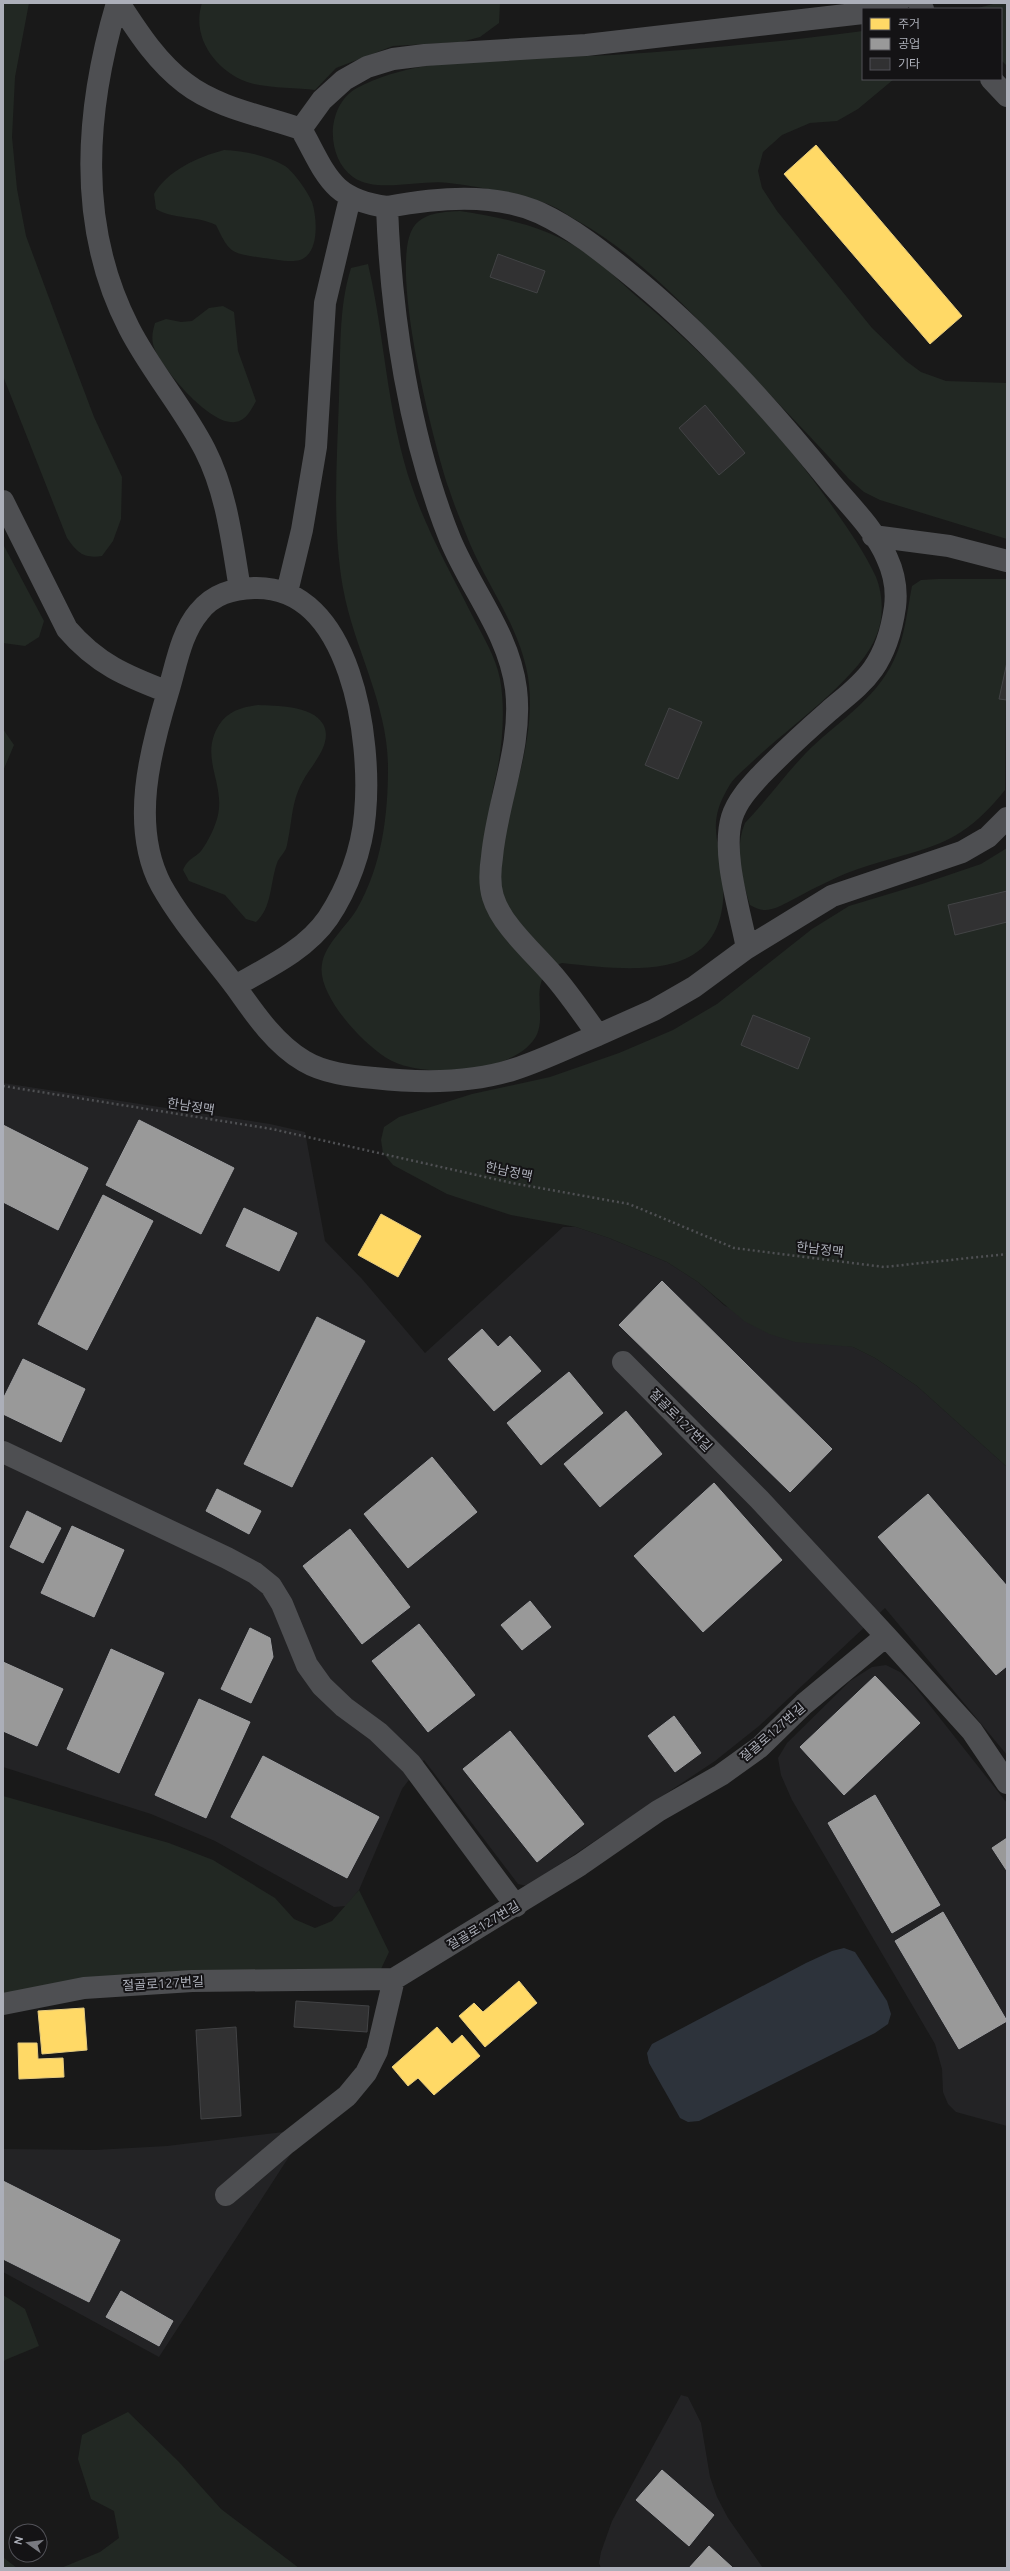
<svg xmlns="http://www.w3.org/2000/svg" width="1010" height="2571" viewBox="0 0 1010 2571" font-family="Ubuntu,'Noto Sans KR',sans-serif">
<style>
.built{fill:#232325}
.green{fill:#222823}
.water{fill:#2d333b}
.homes{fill:#ffd966;stroke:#e6cc7f}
.industry{fill:#999;stroke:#9fa0a3}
.building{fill:#313132;stroke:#424345}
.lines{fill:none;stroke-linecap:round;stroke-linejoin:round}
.path{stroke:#4f5053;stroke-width:2.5;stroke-dasharray:2 3;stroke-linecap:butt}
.minor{stroke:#4e4f52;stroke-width:22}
.labels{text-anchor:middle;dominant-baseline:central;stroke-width:4;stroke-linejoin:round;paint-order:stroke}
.street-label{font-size:13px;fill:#acafb9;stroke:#141315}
</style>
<rect width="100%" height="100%" fill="#191919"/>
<!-- built -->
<path class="built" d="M3 1083 270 1124 305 1132 325 1241 362 1279 425 1353 563 1227H576L609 1238 667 1262 698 1282 725 1306 828 1343 853 1347 875 1358 917 1386 1007 1467V1755L885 1608 759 1726 715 1761 527 1886 518 1884 424 1760 402 1789 359 1890 346 1906 334 1907 215 1841 151 1814 3 1767Z
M886 1665 900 1672 913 1684 1007 1803V2126L956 2112 948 2104 943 2092 942 2069 935 2044 792 1800 781 1775 778 1758 787 1743 850 1681 872 1667Z
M284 2132 294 2149 159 2357 3 2272V2149L95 2150 167 2146Z
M681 2395 688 2397 701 2423 710 2477 717 2497 728 2518 763 2568H601L599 2563 601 2552 612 2521Z"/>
<!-- green -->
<path class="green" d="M3 3H29L15 77 12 137 17 189 26 236 55 314 94 417 122 477 121 519 113 541 102 556C83 559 77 552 67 538L3 376Z
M202 3H500L499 23 480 37 461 42 393 46 336 68 315 90C297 88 263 88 247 82 215 70 191 37 202 3Z
M997 3H1007V66L1001 60V9H974Z
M863 31V79H894L858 109 837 121 810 123 782 135 763 152 758 171 762 188 777 211 872 328 906 361 921 372 946 381 1007 383V539L880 500 864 492 849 479C812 438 773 398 735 358 687 308 639 256 578 221 567 215 557 207 545 203 515 193 482 187 449 183 421 179 376 194 353 177 325 157 326 105 357 88 422 52 538 59 612 55 696 50 779 42 863 31Z
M224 150C245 151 266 155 285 166 294 172 308 192 312 202 317 218 320 253 300 260 290 263 274 259 263 258 231 253 230 254 216 225 195 215 175 220 156 209L154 194C168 170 198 157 224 150Z
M460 211C505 218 548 227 586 253 604 265 619 281 635 295 708 356 775 425 830 503 846 526 864 551 876 577 883 594 884 617 877 634 862 677 786 729 752 762 744 770 733 778 728 788 706 825 720 840 723 878 731 984 636 971 562 963 523 976 550 1015 535 1038 512 1074 426 1078 392 1061 366 1048 316 995 322 964 325 944 347 926 357 909 382 865 388 816 388 767 388 704 354 649 343 588 332 526 337 460 339 398 341 354 338 309 351 268L368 264C385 337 387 415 412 487 427 531 451 573 472 615 482 635 496 657 500 679 505 706 503 739 498 766 495 783 489 799 491 817L511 807C523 763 537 713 526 667 516 623 488 586 470 544 463 526 455 508 449 489 434 445 386 259 415 225 426 212 445 212 460 211Z
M223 306 234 312 238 351 256 401C251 410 246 421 235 422 211 426 164 371 155 350 151 341 152 333 155 323L166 319 181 322 192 321 209 308Z
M3 544 44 621 39 637 25 646 3 643Z
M938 579H1007L1005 790C992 806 979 820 961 832 934 850 897 856 867 866 841 874 816 887 792 900 776 908 766 915 750 905 742 880 734 848 745 823 766 801 784 776 805 754 835 723 875 701 894 660 905 637 907 611 912 586L921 580Z
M258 705C276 706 312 705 323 724 332 740 318 758 309 771 290 799 294 814 287 845 286 852 279 857 277 863 270 883 272 908 256 922L246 919 225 895 189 881 183 870C189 857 194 859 201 851 208 842 216 825 218 815 225 783 199 757 219 725 228 711 242 707 258 705Z
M3 729 14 745 3 771Z
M1007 848V1467L917 1386 875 1358 853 1347 795 1342 769 1334 744 1321 698 1282 667 1262 609 1238 576 1227 511 1215 447 1194 393 1165 383 1153 381 1140 384 1127 399 1117 472 1094 550 1077 619 1053 673 1030 717 1004 812 929 849 906 922 884 981 864Z
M3 1796 169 1843 213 1860 275 1898 294 1919 315 1928 332 1921 359 1890 389 1952 381 1969 3 1997Z
M3 2295 25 2309 39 2346 5 2360 3 2363Z
M128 2412 179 2462 221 2509 299 2568H61L100 2552 119 2538 114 2511 91 2499 78 2459 82 2435Z
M3 2556 4 2558 17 2568H3Z"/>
<!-- water -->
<path class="water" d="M844 1948 855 1952 887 2001 891 2014 888 2024 875 2033 699 2121 688 2122 680 2118 649 2063 647 2053 652 2044 806 1963 832 1951Z"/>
<!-- homes -->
<path class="homes" d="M816 145 962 316 930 344 784 174Z
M381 1214 421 1236 398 1277 358 1255Z
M519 1981 537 2003 485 2047 459 2016 474 2003 483 2012Z
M84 2008 87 2050 42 2054 38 2011Z
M437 2027 452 2044 462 2035 480 2056 434 2095 418 2078 408 2086 392 2067Z
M18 2043H37L38 2059 63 2058 64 2077 19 2079Z"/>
<!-- industry -->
<path class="industry" d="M139 1120 234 1168 201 1234 106 1185Z
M3 1125 88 1168 58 1230 3 1202Z
M103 1195 153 1221 87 1350 38 1324Z
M244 1208 297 1233 279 1271 226 1246Z
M662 1281 832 1449 790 1492 619 1325Z
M317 1317 365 1341 292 1487 244 1464Z
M482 1329 498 1347 510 1336 541 1371 494 1411 448 1359Z
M23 1359 85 1389 61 1442 3 1414V1399Z
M569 1372 603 1413 541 1465 507 1423Z
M626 1411 662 1454 600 1507 564 1464Z
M432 1457 477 1512 408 1568 364 1514Z
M714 1483 782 1560 703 1632 634 1556Z
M217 1489 261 1511 249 1534 206 1511Z
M928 1494 1007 1586V1666L996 1675 878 1537Z
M27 1511 61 1528 43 1563 10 1547Z
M72 1526 124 1550 94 1617 41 1593Z
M350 1529 410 1607 362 1644 303 1566Z
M530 1601 551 1627 522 1650 501 1625Z
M419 1624 475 1695 428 1732 372 1661Z
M250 1628 270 1638 273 1657 251 1703 221 1689Z
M111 1649 164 1673 119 1773 67 1749Z
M3 1662 63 1689 37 1746 3 1731Z
M875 1676 920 1723 844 1795 800 1747Z
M199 1699 250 1722 206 1818 155 1795Z
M674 1716 701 1753 675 1772 648 1736Z
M510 1731 584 1824 537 1862 463 1769Z
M263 1756 379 1817 347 1878 231 1817Z
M875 1795 940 1905 892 1933 828 1823Z
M1007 1838V1871L992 1848Z
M943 1912 1007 2021 959 2049 895 1941Z
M3 2181 120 2240 89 2302 3 2259Z
M121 2291 173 2321 159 2346 106 2317Z
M662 2470 714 2515 689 2546 636 2500Z
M709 2546 733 2568H689Z"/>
<!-- building -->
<path class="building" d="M498 254 545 271 537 293 490 277Z
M705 405 745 453 719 475 679 428Z
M1007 662V700L999 699Z
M669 708 702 722 678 779 645 765Z
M1007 891V922L955 935 948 905Z
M753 1015 810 1038 798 1069 741 1045Z
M296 2001 369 2006 367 2032 294 2027Z
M236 2027 241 2116 201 2119 196 2030Z"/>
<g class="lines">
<!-- path -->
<path class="path" d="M3 1086 272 1129 512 1183 629 1204 734 1248 884 1267 1007 1254"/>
<!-- minor -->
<path class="minor" d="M117 3C85 111 76 225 129 328 151 371 183 407 205 450 227 493 232 542 240 589
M919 3 923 9
M879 9 898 3
M991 79 1007 96
M301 129 322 100 344 80 367 67 393 59 425 55 586 45 863 13
M387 207C436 198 493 192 540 213 572 228 600 250 627 272 703 333 769 407 831 483 850 506 876 531 887 558 894 573 897 591 895 607 892 628 885 652 873 669 861 686 844 698 829 711 805 732 782 753 760 776 749 788 737 801 732 817 721 853 740 911 747 948L694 987 654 1010 598 1035
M3 501 67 629C97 664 126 676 168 692 176 666 181 633 199 612 213 594 232 589 254 588 352 585 372 741 365 814 362 850 348 888 328 918 306 950 267 968 235 986 254 1013 275 1044 304 1061 324 1073 350 1076 374 1078 420 1083 470 1084 515 1069 543 1060 571 1046 598 1035 585 1017 572 998 558 981 538 956 502 927 493 897 489 884 490 870 492 857 497 801 523 746 516 689 509 633 471 590 450 539 409 437 391 317 387 207 330 199 327 175 301 129 264 116 217 108 185 83 157 62 138 32 119 3
M873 536 949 546 1007 561
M287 592 302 530 316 447 325 303 350 198
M168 692C150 751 130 826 161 885 181 921 210 953 235 986
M747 948 832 896 962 852 988 837 1007 818
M623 1362 759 1499 886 1636 972 1731 1007 1783
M3 1452 227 1558 255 1573 271 1586 282 1604 307 1665 322 1686 344 1707 378 1732 411 1764 516 1906
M3 2004 84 1988 192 1981 394 1979 580 1865 658 1811 721 1775 760 1747 804 1704 886 1636
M226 2195 287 2143 347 2096 366 2073 377 2051 394 1979"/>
</g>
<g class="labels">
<!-- street labels -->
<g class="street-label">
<text transform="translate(191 1106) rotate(9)">한남정맥</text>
<text transform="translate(509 1171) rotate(12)">한남정맥</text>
<text transform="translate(820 1249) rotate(7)">한남정맥</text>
<text transform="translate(681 1420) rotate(45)">절골로127번길</text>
<text transform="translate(772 1732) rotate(-41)">절골로127번길</text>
<text transform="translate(483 1925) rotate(-31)">절골로127번길</text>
<text transform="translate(163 1983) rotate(-3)">절골로127번길</text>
</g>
</g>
<!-- border -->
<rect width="1010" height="2571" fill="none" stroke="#acafb9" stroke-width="8"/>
<!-- legend -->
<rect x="862" y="8" width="140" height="72" fill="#141315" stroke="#515157"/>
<rect x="870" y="18" width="20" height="12" fill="#ffd966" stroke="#515157"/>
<text x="898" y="28" font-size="12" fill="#acafb9">주거</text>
<rect x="870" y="38" width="20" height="12" fill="#999999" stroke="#515157"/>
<text x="898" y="48" font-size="12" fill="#acafb9">공업</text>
<rect x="870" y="58" width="20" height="12" fill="#313132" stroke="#515157"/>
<text x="898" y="68" font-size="12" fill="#acafb9">기타</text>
<!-- north arrow -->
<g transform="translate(28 2543) rotate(284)"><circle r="19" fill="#141315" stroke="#515157"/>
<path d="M0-3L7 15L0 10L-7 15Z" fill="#797a81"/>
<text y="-6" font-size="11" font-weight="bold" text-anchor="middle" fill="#acafb9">N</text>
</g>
</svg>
